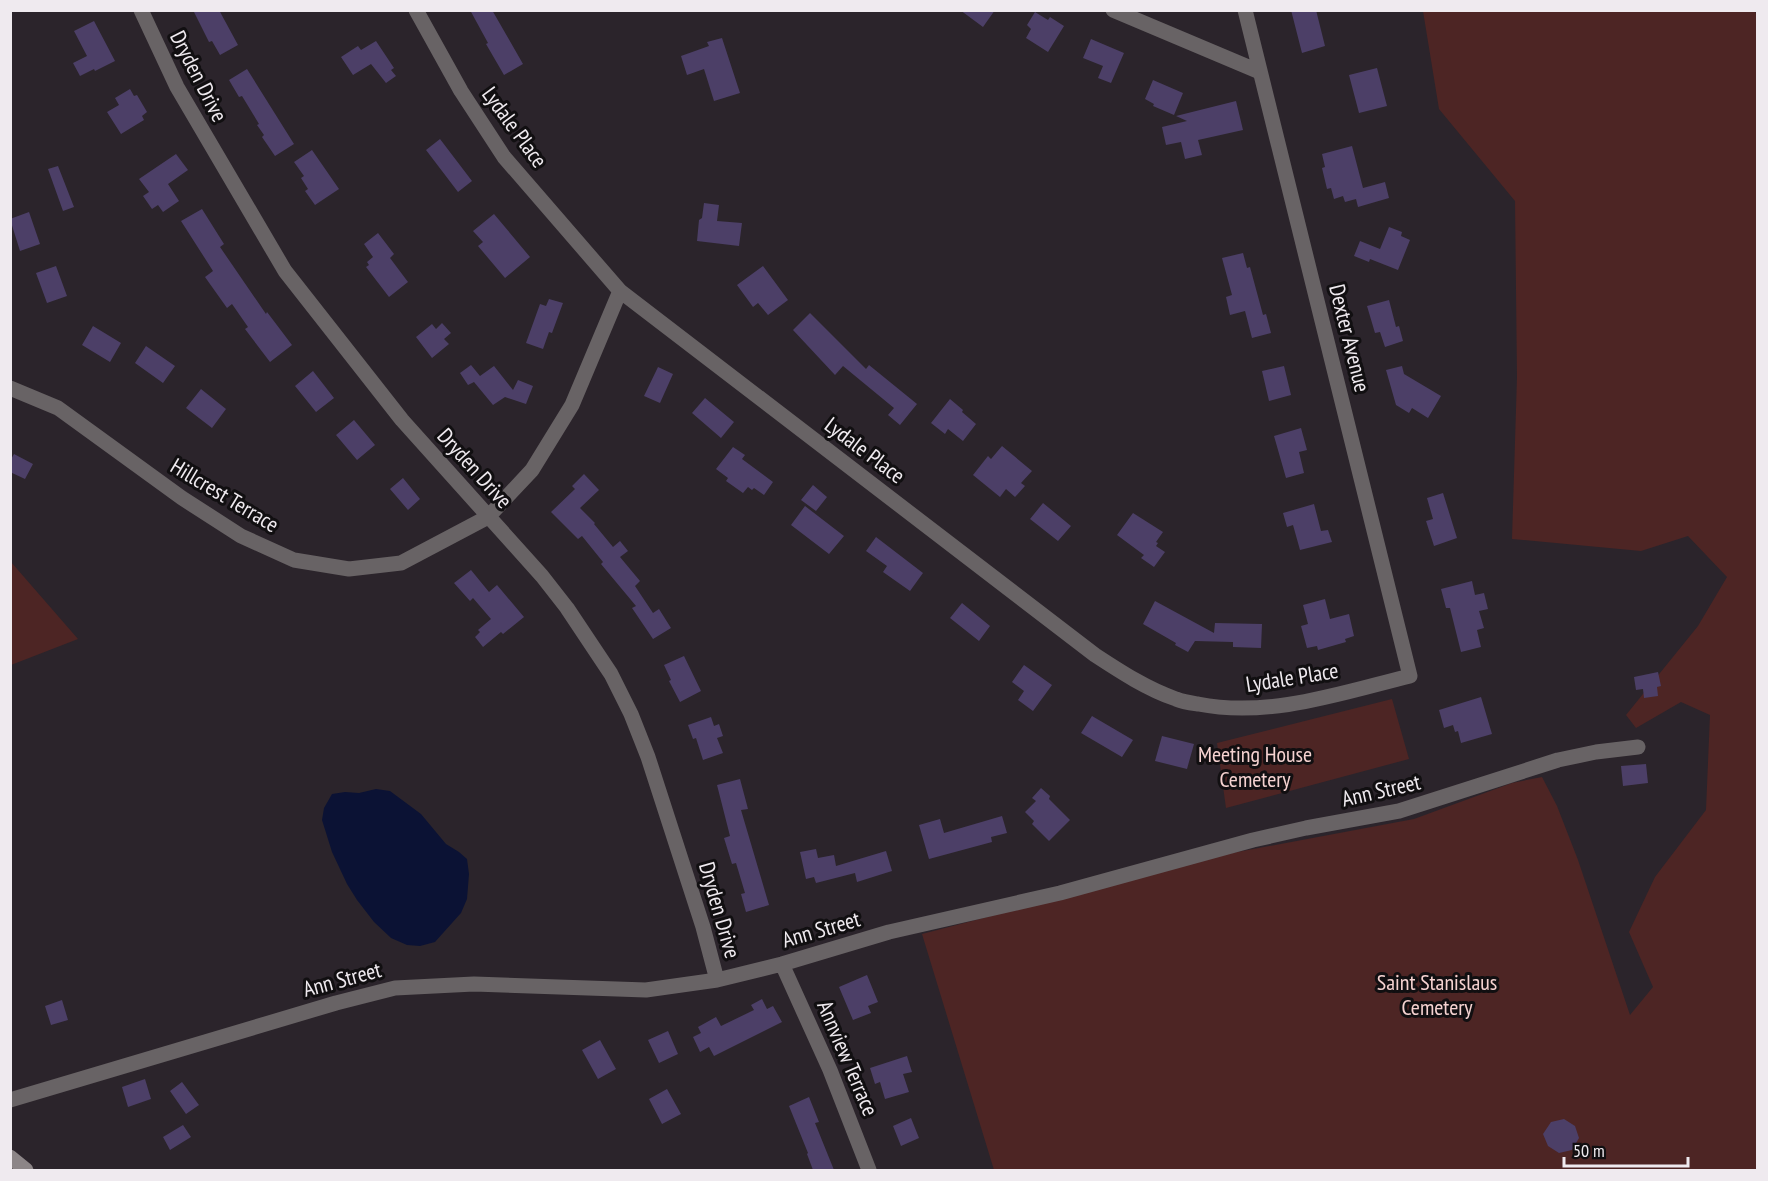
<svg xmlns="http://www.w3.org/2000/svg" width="1768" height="1181" viewBox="0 0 1768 1181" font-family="'PT Sans Narrow',sans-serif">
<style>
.green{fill:#4d2524}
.water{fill:#0b1234}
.building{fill:#4c3f67}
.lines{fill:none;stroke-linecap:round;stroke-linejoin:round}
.street{stroke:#686365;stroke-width:15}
.secondary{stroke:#8c8587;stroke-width:15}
.labels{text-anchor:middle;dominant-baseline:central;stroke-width:6;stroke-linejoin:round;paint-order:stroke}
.street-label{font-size:22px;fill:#efeaef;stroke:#110f11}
.park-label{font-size:22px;fill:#f6d3d1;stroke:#110f11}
</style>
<rect width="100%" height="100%" fill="#2b242b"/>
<!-- green -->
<path class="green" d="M1423 11H1755L1758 19 1757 1170H994L922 934 1232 853 1414 819 1512 783 1542 777 1557 806 1578 860 1630 1015 1653 987 1629 932 1655 877 1706 810 1710 715 1681 702 1636 728 1626 715 1698 626 1727 577 1688 536 1641 551 1512 539 1517 377 1515 201 1439 109Z
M11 562 78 639 11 665H10Z
M1392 699 1409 759 1226 808 1217 743Z"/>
<!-- water -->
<path class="water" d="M376 789 390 791 421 814 446 844 459 852 467 859 469 874 467 899 461 913 435 942 420 946 407 945 391 938 374 922 357 900 347 884 332 852 322 820 324 808 332 794 345 792 359 793Z"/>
<!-- building -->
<path class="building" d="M193 10H219L238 45 220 55 212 41 209 42Z
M470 10H492L523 64 504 75 486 44 488 43Z
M960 10H995L983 27Z
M1291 10H1316L1325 46 1302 53Z
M1035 12 1048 20 1050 17 1064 26 1048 52 1026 38 1031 29 1027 25Z
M94 21 115 61 95 71 94 69 80 76 73 63 87 56 74 31Z
M722 38 740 93 714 101 704 69 687 75 681 56 709 46 707 42Z
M1091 39 1124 53 1111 83 1098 78 1103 66 1083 58Z
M376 41 394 68 391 70 396 76 386 83 371 64 353 75 341 57 358 46 361 50Z
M1377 68 1387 106 1359 113 1349 75Z
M247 69 294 144 275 156 262 137 264 135 257 125 259 124 242 96 239 97 229 80Z
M1153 80 1183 93 1174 115 1153 106 1154 104 1145 99Z
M130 89 134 96 137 95 147 112 142 116 144 120 121 134 107 112 119 105 115 98Z
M1236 101 1243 130 1198 140 1202 155 1185 159 1181 142 1166 145 1162 127 1187 121 1176 116Z
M440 139 472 181 458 192 426 150Z
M1352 146 1363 188 1385 182 1389 198 1358 207 1356 199 1345 202 1343 196 1334 199 1331 188 1327 189 1322 168 1325 167 1322 154Z
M312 150 339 189 315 205 305 191 308 189 301 178 304 176 294 162Z
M176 154 188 170 168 184 179 201 163 212 158 205 152 209 143 196 149 192 139 179Z
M58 166 74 207 63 211 48 169Z
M704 203 719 205 717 221 742 223 739 246 697 241 699 220 702 218Z
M202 209 224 244 220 247 266 314 267 312 292 345 270 362 245 329 248 327 232 304 227 308 205 277 213 271 181 221Z
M29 212 40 244 20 251 10 219Z
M494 214 530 257 505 278 478 246 483 242 473 231Z
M1389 227 1402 232 1401 236 1410 240 1398 270 1370 259 1369 262 1354 256 1360 241 1380 249Z
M378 233 394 254 390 258 408 282 389 297 366 267 369 265 367 262 373 257 364 244Z
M1243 253 1247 268 1250 267 1263 315 1266 314 1271 333 1252 338 1245 311 1230 315 1226 297 1232 295 1222 258Z
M56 266 67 296 47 303 36 273Z
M763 266 788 300 768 315 758 303 753 307 737 285Z
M549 299 563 303 552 333 549 332 543 349 526 343 540 304 546 306Z
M1389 300 1396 327 1399 326 1403 341 1385 347 1380 332 1375 333 1367 306Z
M810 313 866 369 869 365 917 404 900 425 888 415 894 408 843 366 835 375 793 330Z
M442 323 451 333 444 339 449 344 432 358 416 337 432 324 436 329Z
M93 326 121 343 110 362 82 345Z
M146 346 175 366 163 383 135 363Z
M471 365 480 376 494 366 513 390 518 380 533 386 526 404 505 397 493 405 474 382 468 385 460 373Z
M1284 366 1291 395 1269 401 1262 371Z
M1402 366 1404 374 1441 396 1428 418 1412 408 1409 413 1396 405 1386 370Z
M658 367 673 374 660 403 644 396Z
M313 371 334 398 316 412 295 386Z
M201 389 226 409 212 428 186 408Z
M705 398 734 422 721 438 692 413Z
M950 399 963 410 962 412 976 424 963 441 948 429 945 434 931 423Z
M354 420 375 445 357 460 336 435Z
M1301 428 1307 450 1299 452 1304 473 1286 478 1274 436Z
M1002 446 1032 471 1021 483 1025 486 1015 497 1006 489 1000 497 973 475 988 456 991 459Z
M733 447 745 455 742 459 773 482 764 495 754 488 752 490 748 487 743 493 726 481 728 478 716 469Z
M14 454 33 464 25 479 10 472V461Z
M584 474 599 490 580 508 595 523 594 524 613 547 620 541 628 551 620 557 640 581 635 586 653 613 659 609 671 628 653 639 632 608 636 606 601 564 603 562 582 536 578 539 551 512 575 489 572 486Z
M403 478 420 499 408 510 390 489Z
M813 485 827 497 816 511 801 500Z
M1443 493 1457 538 1434 546 1426 521 1433 519 1427 498Z
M1043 503 1071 526 1058 541 1030 519Z
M1314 504 1321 531 1328 530 1332 542 1300 550 1293 525 1287 527 1283 513Z
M805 506 844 536 829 554 791 525Z
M1133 513 1163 532 1156 542 1158 543 1156 546 1165 552 1154 567 1141 558 1144 555 1117 535Z
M876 537 923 573 910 591 883 572 887 566 866 551Z
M471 570 489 592 497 585 524 617 503 634 501 632 483 647 475 637 480 632 478 630 491 619 473 598 470 601 454 583Z
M1472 581 1475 595 1484 593 1488 609 1479 611 1484 628 1477 630 1481 647 1461 652 1450 608H1446L1441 589Z
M1325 599 1330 619 1349 614 1354 636 1345 639 1346 642 1318 650 1317 646 1307 648 1301 626 1308 624 1303 605Z
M1155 601 1214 633 1215 623 1262 624 1261 648 1233 647V642L1195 641 1188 652 1175 645 1176 643 1143 624Z
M962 603 990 626 979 641 950 618Z
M684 656 701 691 680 702 669 681 671 680 664 665Z
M1024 665 1052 685 1033 711 1018 700 1024 691 1012 682Z
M1658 672 1661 686 1657 687 1658 696 1644 698 1643 689 1636 690 1634 677Z
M1481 697 1492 734 1461 743 1458 731 1455 732 1453 725 1444 728 1439 710Z
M1092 716 1133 740 1122 757 1081 733Z
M711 717 714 726 719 724 723 736 717 738 723 753 703 760 696 738 693 739 688 725Z
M1162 736 1194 744 1187 769 1155 761Z
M1646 764 1648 783 1623 786 1621 766Z
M740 779 748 809 741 810 769 905 746 912 741 894 745 893 736 863 732 864 724 838 730 836 717 785Z
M1041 788 1050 796 1049 799 1070 820 1049 841 1032 824 1034 821 1025 812 1036 801 1032 798Z
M1002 816 1007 833 991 837 992 842 929 859 919 825 940 819 944 833Z
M816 849 818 858 834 855 836 866 886 851 892 871 857 882 855 873 816 883 814 877 806 879 800 852Z
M867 975 878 1002 868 1006 871 1013 853 1020 839 987Z
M762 999 767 1009 773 1006 782 1022 714 1056 709 1047 700 1052 693 1037 701 1033 698 1027 716 1017 721 1026 754 1010 751 1005Z
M62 1000 68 1020 51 1025 45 1006Z
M668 1031 678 1054 659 1063 648 1040Z
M600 1040 616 1069 598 1079 582 1050Z
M907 1056 912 1072 903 1074 909 1092 885 1099 880 1082 875 1084 870 1068Z
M145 1079 151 1099 128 1107 122 1087Z
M182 1082 199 1105 186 1114 170 1091Z
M667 1089 681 1114 662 1124 649 1099Z
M809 1097 819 1122 815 1123 834 1170H813L807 1154 808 1153 789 1106Z
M911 1118 919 1138 901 1146 893 1126Z
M1564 1119 1575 1126 1579 1138 1572 1150 1559 1153 1548 1146 1543 1134 1551 1122Z
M183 1125 191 1137 170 1150 163 1137Z"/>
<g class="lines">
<!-- street -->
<path class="street" d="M141 10 177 87 285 271 402 420 542 576 567 608 611 674 631 714 648 757 703 927 717 980
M416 10 461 91 504 157 620 291 1095 655C1121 672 1147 689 1176 699 1183 702 1191 703 1198 704 1270 718 1341 693 1410 676L1245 10
M1113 10 1260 72
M10 388 58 408 182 498 241 536 294 560 349 569 401 563 488 517 532 470 572 405 620 291
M782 964 830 1070 869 1170
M10 1100 336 1003 395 988 474 984 646 990 717 980 782 964 889 932 1060 893 1253 840 1306 828 1399 811 1558 760 1596 752 1638 747"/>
<!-- secondary -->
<path class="secondary" d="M10 1157 26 1170"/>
</g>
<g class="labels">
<!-- street labels -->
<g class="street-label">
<text transform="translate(199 76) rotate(63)">Dryden Drive</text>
<text transform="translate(515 127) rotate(54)">Lydale Place</text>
<text transform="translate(1350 338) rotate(76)">Dexter Avenue</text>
<text transform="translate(865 450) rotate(37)">Lydale Place</text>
<text transform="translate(475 468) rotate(48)">Dryden Drive</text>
<text transform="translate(225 495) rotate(31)">Hillcrest Terrace</text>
<text transform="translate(1292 677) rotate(-9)">Lydale Place</text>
<text transform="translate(1381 790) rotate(-13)">Ann Street</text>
<text transform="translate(720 910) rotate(74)">Dryden Drive</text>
<text transform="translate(821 929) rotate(-16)">Ann Street</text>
<text transform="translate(342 979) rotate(-15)">Ann Street</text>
<text transform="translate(848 1058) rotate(67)">Annview Terrace</text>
</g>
<!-- park labels -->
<g class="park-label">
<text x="1255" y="754">Meeting House<tspan x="1255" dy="25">Cemetery</tspan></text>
<text x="1437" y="982">Saint Stanislaus<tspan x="1437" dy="25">Cemetery</tspan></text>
</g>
</g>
<!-- border -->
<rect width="1768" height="1181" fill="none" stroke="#efeaef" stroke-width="24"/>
<!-- scale -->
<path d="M1564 1157v9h124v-9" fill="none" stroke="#efeaef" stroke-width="3"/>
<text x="1573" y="1157" font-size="18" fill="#efeaef" stroke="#110f11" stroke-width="4.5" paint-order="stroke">50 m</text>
</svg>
